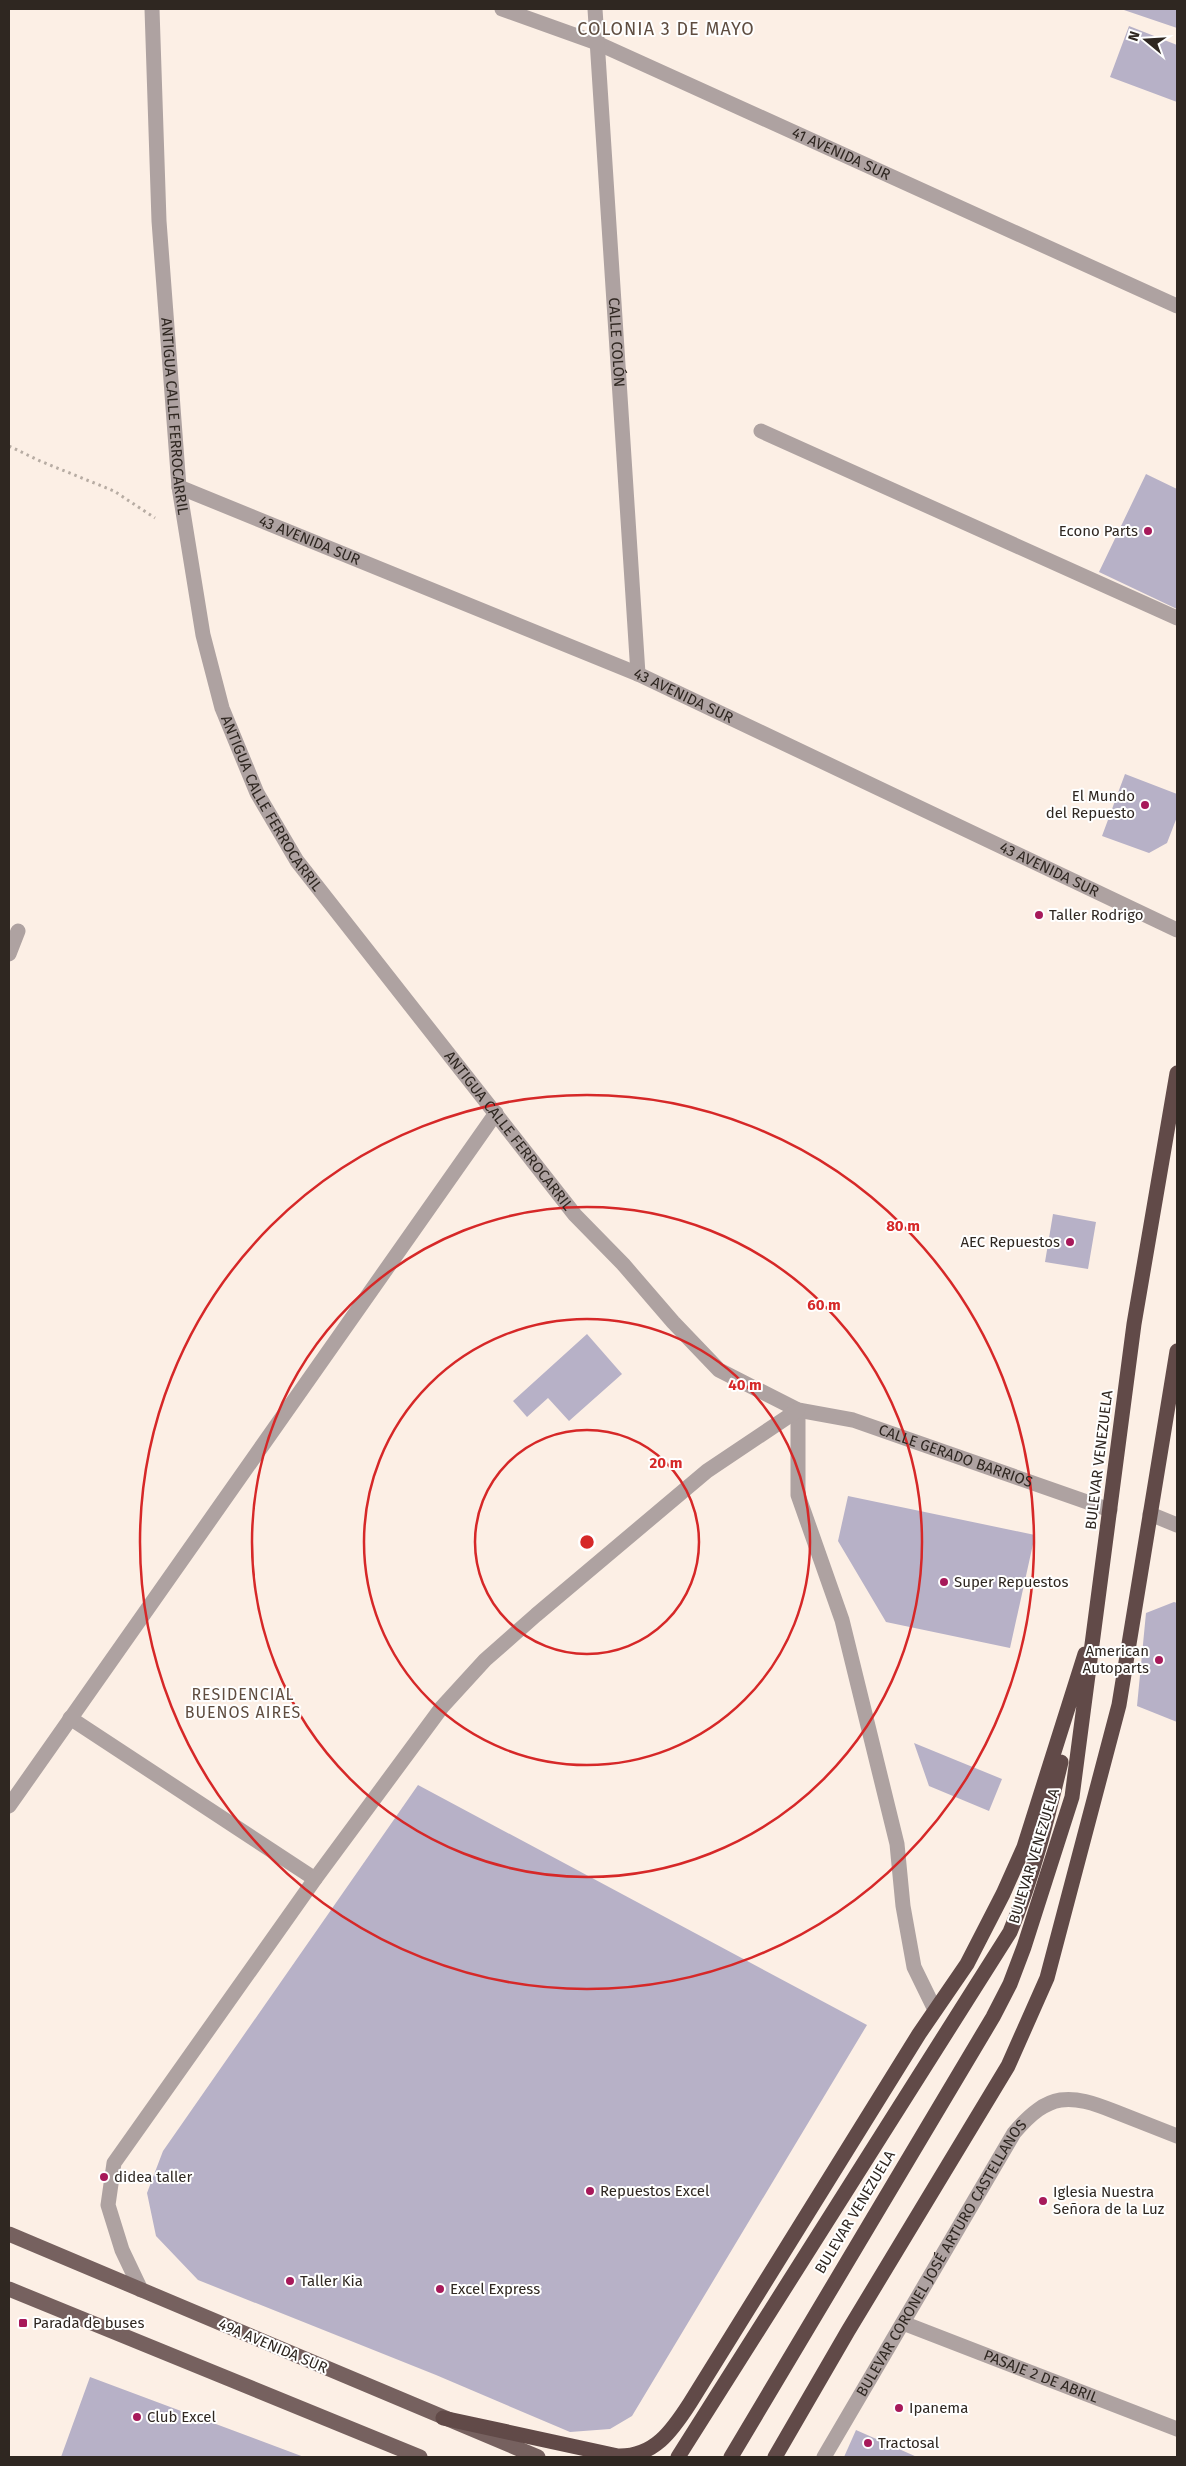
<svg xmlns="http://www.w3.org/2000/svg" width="1186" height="2466" viewBox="0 0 1186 2466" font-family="'Fira Sans',sans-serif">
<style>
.building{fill:#b7b1c7}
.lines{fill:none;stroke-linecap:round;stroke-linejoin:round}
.path{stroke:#b7aca3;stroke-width:3;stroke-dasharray:2.5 4;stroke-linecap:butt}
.minor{stroke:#aea2a1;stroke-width:15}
.major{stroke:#76615f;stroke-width:15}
.highway{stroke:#614a48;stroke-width:15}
.ring{fill:none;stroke:#d62828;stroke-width:2.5}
.poi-dot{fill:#a7195a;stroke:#fff;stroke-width:2}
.labels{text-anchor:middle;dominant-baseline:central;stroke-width:4;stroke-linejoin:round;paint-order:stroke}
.street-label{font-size:15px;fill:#2f2721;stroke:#fff}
.poi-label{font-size:15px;fill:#2f2721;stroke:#fff;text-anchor:start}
.neighbourhood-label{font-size:16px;letter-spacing:1px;fill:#5f4d40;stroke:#fff}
.quarter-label{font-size:18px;letter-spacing:1px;fill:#5f4d40;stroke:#fff}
.centre{fill:#d62828;stroke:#fff;stroke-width:2.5}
.ring-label{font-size:15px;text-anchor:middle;font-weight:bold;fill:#d62828;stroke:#fff;stroke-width:4;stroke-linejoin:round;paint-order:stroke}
</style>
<rect width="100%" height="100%" fill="#fcefe5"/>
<!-- building -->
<path class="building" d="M1121 9H1177V28Z
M1129 26 1177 45V102L1110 77Z
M1146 474 1177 489V609L1099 572Z
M1125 774 1177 794V817L1167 843 1149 853 1102 836Z
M1053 1214 1096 1222 1088 1269 1045 1262Z
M587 1334 622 1374 569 1421 548 1398 527 1417 513 1401Z
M848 1496 1035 1535 1010 1648 886 1622 838 1541Z
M1174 1602 1177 1603V1722L1137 1706 1146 1613Z
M914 1743 1002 1779 989 1811 929 1786Z
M418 1785 867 2025 632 2416 610 2429 570 2432 436 2375 198 2280 156 2236 147 2193 163 2151Z
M90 2377 304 2457H61Z
M856 2430 917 2457H844Z"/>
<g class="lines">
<!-- path -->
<path class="path" d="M9 446 40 461 114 491 155 518"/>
<!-- minor -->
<g class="minor">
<path id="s1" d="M152 9 159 221 179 487 203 635 222 708 257 793 297 861 575 1215 623 1264 673 1322 719 1370 798 1410 853 1420 1110 1510"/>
<path id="s2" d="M502 9 597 43 1177 306"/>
<path id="s3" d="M595 9 638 674"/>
<path d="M761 431 1177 618"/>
<path id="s4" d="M179 487 638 674 1177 930"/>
<path d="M9 954 18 931"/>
<path d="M798 1410V1495L842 1620 897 1844 903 1906 914 1967 935 2010"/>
<path d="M1150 1514 1177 1525"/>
<path d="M70 1718 315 1879"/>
<path d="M9 1806 496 1113"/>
<path d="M141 2290 122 2250 108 2205 114 2163 315 1879 442 1707 485 1660 536 1615 707 1471 798 1410"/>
<path id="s5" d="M903 2323 1177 2429"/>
<path id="s6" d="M824 2457 1014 2133C1049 2092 1069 2093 1116 2112 1136 2120 1157 2128 1177 2136"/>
</g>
<!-- major -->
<path class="major" d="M9 2234 538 2457
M9 2289 420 2457"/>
<!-- highway -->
<path class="highway" d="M443 2418 618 2456C654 2457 672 2431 690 2403L919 2034 967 1964 1003 1894 1024 1847 1085 1654
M678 2457 1010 1932C1033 1877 1047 1820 1061 1762
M731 2457 993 2017 1010 1984 1024 1947 1072 1797 1134 1324 1177 1073
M775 2457 848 2331 1008 2066 1047 1978 1119 1705 1177 1351"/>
</g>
<!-- distance rings -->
<g class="ring">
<circle cx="587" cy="1542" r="112"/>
<circle cx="587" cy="1542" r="223"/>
<circle cx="587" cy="1542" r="335"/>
<circle cx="587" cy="1542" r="447"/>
</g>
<!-- markers -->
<g class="poi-dot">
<circle cx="1148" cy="531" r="5"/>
<circle cx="1145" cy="805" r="5"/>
<circle cx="1039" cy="915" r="5"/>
<circle cx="1070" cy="1242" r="5"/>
<circle cx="944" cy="1582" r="5"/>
<circle cx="1159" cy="1660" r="5"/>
<circle cx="104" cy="2177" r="5"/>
<circle cx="590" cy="2191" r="5"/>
<circle cx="1043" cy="2201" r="5"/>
<circle cx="290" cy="2281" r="5"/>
<circle cx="440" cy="2289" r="5"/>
<rect x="18" y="2318" width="10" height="10" rx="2.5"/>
<circle cx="899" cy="2408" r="5"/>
<circle cx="137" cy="2417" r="5"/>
<circle cx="868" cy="2443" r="5"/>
</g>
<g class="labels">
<!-- street labels -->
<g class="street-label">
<text stroke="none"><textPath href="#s2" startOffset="369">41 AVENIDA SUR</textPath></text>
<text stroke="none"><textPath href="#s3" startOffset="334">CALLE COLÓN</textPath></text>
<text stroke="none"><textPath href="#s1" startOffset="408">ANTIGUA CALLE FERROCARRIL</textPath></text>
<text stroke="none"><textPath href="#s4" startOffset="141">43 AVENIDA SUR</textPath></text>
<text stroke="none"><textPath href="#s4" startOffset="546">43 AVENIDA SUR</textPath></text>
<text stroke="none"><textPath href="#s1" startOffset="812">ANTIGUA CALLE FERROCARRIL</textPath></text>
<text stroke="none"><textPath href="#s4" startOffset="951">43 AVENIDA SUR</textPath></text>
<text stroke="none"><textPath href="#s1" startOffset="1218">ANTIGUA CALLE FERROCARRIL</textPath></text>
<text stroke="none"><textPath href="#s1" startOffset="1790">CALLE GERADO BARRIOS</textPath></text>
<text transform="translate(1099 1460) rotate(-83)">BULEVAR VENEZUELA</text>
<text transform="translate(1034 1856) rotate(-73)">BULEVAR VENEZUELA</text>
<text transform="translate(855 2212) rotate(-59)">BULEVAR VENEZUELA</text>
<text stroke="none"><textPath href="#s6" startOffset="231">BULEVAR CORONEL JOSÉ ARTURO CASTELLANOS</textPath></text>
<text transform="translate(273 2346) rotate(23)">49A AVENIDA SUR</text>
<text stroke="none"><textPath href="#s5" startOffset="148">PASAJE 2 DE ABRIL</textPath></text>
</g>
<!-- poi labels -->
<g class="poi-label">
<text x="1138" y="531" text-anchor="end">Econo Parts</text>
<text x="1135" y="796" text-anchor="end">El Mundo<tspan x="1135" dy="17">del Repuesto</tspan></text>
<text x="1049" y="915">Taller Rodrigo</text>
<text x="1060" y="1242" text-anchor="end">AEC Repuestos</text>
<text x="954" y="1582">Super Repuestos</text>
<text x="1149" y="1651" text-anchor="end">American<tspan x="1149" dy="17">Autoparts</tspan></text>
<text x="114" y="2177">didea taller</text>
<text x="600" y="2191">Repuestos Excel</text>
<text x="1053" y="2192">Iglesia Nuestra<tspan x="1053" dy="17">Señora de la Luz</tspan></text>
<text x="300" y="2281">Taller Kia</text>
<text x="450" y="2289">Excel Express</text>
<text x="33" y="2323">Parada de buses</text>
<text x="909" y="2408">Ipanema</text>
<text x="147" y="2417">Club Excel</text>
<text x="878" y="2443">Tractosal</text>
</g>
<!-- neighbourhood labels -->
<g class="neighbourhood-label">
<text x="243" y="1694">RESIDENCIAL<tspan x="243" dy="18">BUENOS AIRES</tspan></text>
</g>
<!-- quarter labels -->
<g class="quarter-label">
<text x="666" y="29">COLONIA 3 DE MAYO</text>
</g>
</g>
<circle cx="587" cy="1542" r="8" class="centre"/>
<g class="ring-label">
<text x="903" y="1231">80 m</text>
<text x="824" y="1310">60 m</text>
<text x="745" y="1390">40 m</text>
<text x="666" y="1468">20 m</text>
</g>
<!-- border -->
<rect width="1186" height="2466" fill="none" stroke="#2f2721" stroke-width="20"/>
<!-- north arrow -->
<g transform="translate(1146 40) rotate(288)" stroke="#ffffff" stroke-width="4" paint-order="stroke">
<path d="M0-4L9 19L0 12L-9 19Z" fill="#2f2721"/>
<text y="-8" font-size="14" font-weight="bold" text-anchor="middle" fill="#2f2721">N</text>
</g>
</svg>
